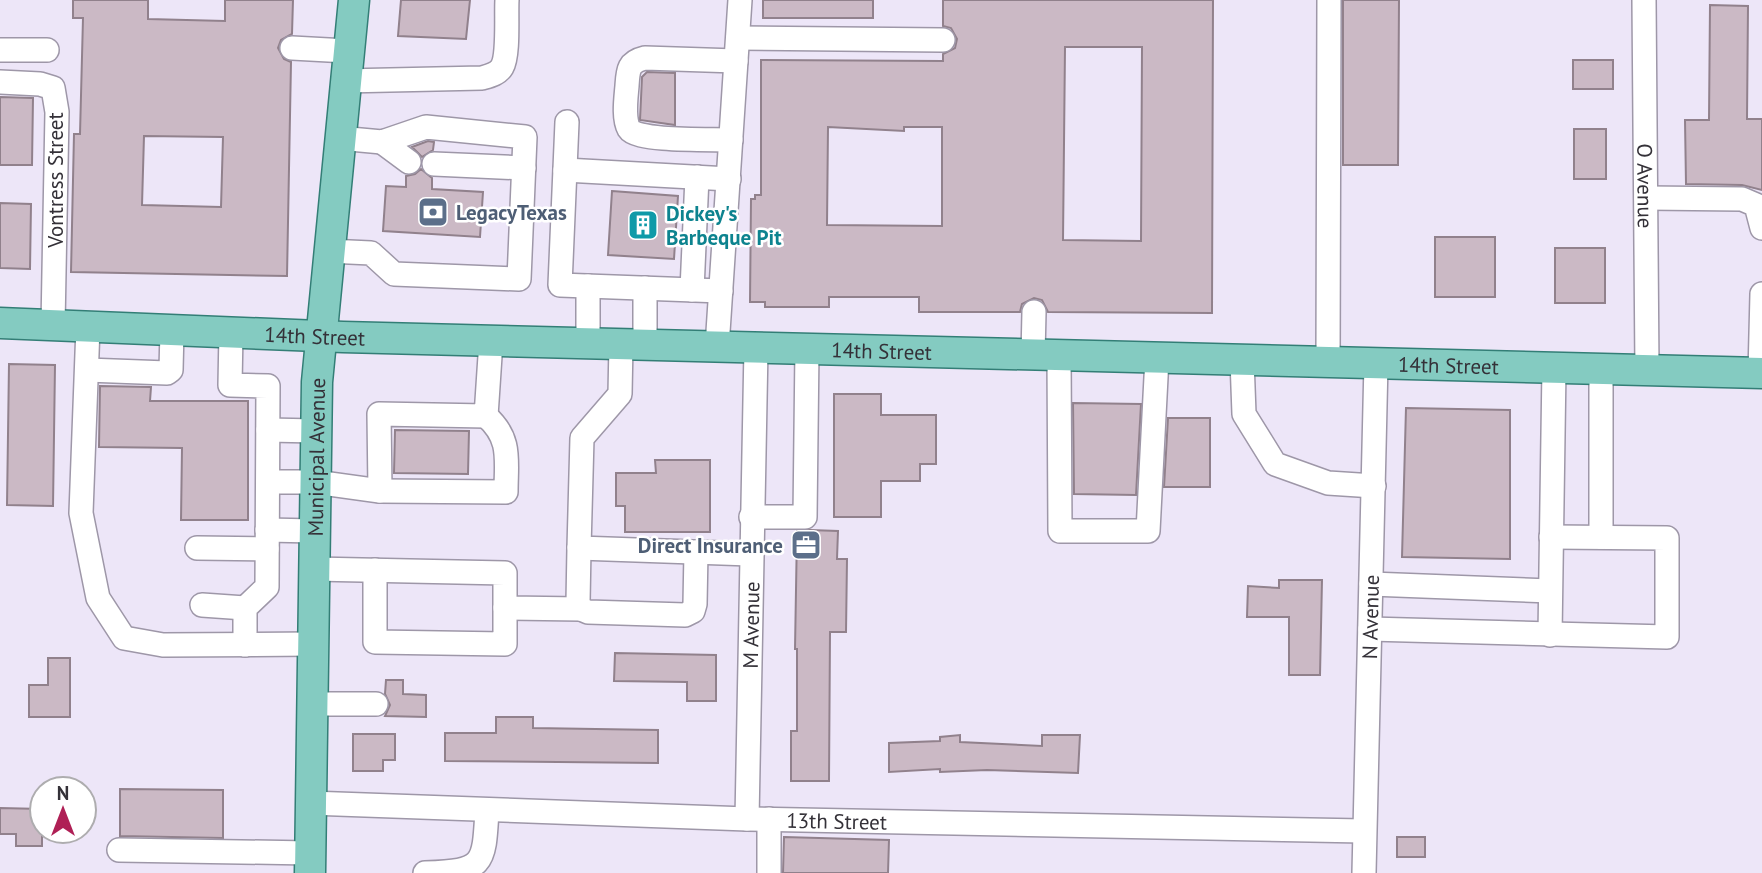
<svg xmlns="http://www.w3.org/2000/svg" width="1762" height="873" viewBox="0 0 1762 873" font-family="'PT Sans',sans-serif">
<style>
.building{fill:#cbb9c5;stroke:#91818c;stroke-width:2;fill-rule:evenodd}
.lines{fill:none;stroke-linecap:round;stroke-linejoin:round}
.minor-casing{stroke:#9e97a8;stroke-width:26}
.major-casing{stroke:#337e76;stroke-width:33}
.minor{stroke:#fff;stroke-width:23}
.major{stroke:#84cbc1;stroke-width:30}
.labels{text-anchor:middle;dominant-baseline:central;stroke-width:5;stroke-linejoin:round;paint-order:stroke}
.street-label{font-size:21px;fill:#343138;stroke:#fff}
.service-label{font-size:21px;font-weight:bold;fill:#4e5e75;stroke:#fff;text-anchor:start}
.culture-label{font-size:21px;font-weight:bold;fill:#0d838f;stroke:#fff;text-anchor:start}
</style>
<rect width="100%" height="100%" fill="#ede6f8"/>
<!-- building -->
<path class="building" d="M73 0H148V19L225 21V0H293L292 34 281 40 278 48 284 59 291 62 287 276 71 272 74 134H80L83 18H73ZM144 136 223 137 221 207 142 205Z
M401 0H470L466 39 398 36Z
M763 0H873V18H763Z
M943 0H1213L1212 313 1048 312 1042 300 1034 298 1022 304 1020 312H919V297H829V307H765V302H750L751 199H755V195H761V60L943 61V54L955 48 957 39 951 28 943 26ZM1065 47H1142L1141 241 1063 240ZM828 127 904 131V127H942V226L827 225Z
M1343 0H1399L1398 165H1343Z
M1710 5 1748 6 1747 119H1762V190L1742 185 1686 184 1685 120H1709Z
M1573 60H1613V89H1573Z
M647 72 675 73V125L640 120 642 77Z
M0 97 33 98 32 165H0Z
M1574 129H1606V179H1574Z
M428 141 434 142 433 150 422 157 412 147Z
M421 169 432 178V189L483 192 480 237 383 231 386 186 406 187V176L415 174Z
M612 191 678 196 674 259 608 255Z
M0 203 31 204 30 269 0 268Z
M1435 237H1495V297H1435Z
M1555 248H1605V303H1555Z
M9 364 55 365 53 506 7 505Z
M100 386 151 387 150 401H248V520H181L182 448 99 447Z
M834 394H881V415H936V464H920V481H881V517H834Z
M1073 403 1141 404 1136 495 1074 494Z
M1406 408 1510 410V559L1402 557Z
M1168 418H1210V487H1164Z
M395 430 469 431 468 474 394 473Z
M655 460H710V532H625V506H616V473H656Z
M810 530 838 531 837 559H847L846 632H830L829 781H791V731H797V649H795L797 531Z
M1279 580H1322L1320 675H1289V617H1247L1248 586 1279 588Z
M615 653 716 655V701H687V682L614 681Z
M48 658H70V717H29V685H48Z
M386 680H403V694L426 695V717L385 716 390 705 385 694Z
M496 717H533V728L658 730V763L445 761V733H496Z
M353 734H395V760H383V771H353Z
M960 735V742L1042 746V735H1080L1078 773 987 770 940 772V769L889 772V743L940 741V737Z
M120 789 223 790V838L120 836Z
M0 808 42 809V846H16V834H0Z
M784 837 889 840 888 873H783Z
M1397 837H1425V857H1397Z"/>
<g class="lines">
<!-- minor casing -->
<g class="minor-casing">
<g id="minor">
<path id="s1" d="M1644 0 1647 370"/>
<path d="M738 38 943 40"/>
<path d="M292 48 347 51"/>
<path d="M0 50H47"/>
<path d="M344 81 482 78C489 76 498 74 502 67 509 55 506 15 507 0"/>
<path d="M0 82 40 84 53 88 57 112 53 325"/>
<path d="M567 122 560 285 721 291"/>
<path d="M731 140C714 139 637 142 629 129 623 118 626 98 627 86 628 70 628 62 645 58L736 61"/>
<path d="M382 142 409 162"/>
<path d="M434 164 524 168"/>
<path d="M565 170 729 179"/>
<path d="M1646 198 1742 199 1756 205 1762 228"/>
<path d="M328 251 371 253 394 274 519 279 525 137 426 127 382 142 339 138"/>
<path d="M588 286V343"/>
<path d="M692 290 697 177"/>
<path d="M88 327 81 513 98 598 124 638 163 645 313 644"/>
<path d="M231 332 230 385 268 386 267 587 245 608V645"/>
<path d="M621 344 620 394 582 438 579 548 750 554"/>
<path d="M645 345V288"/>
<path d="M717 347 740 0"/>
<path d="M1033 355 1034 312"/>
<path d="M1059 355 1060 531H1148L1157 358"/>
<path d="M1242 360 1244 414 1275 464 1328 483 1374 486"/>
<path d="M1328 362 1329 0"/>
<path d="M1601 369V537"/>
<path d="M87 370 167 373 171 370 172 330"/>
<path d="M1760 373 1762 294"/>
<path d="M268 430 316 431"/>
<path d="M268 482H315L380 491 379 414 486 416 491 341"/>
<path d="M380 491 506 492C506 460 512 439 486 416"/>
<path d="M751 517H805L807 349"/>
<path d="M267 530 314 531"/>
<path d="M197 548 267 549"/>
<path d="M579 548 578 602 581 609 588 612 685 615 693 611 695 604 696 552"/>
<path d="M314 569 505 573V608L581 609"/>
<path d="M375 570V642L505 644V608"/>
<path d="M1371 584 1550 591"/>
<path d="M202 605 245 608"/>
<path d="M1370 629 1667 637V538L1551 537"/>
<path d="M1550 635 1554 368"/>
<path d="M312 704H376"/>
<path id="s2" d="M310 803 747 819 1363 831"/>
<path id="s3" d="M747 819 756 348"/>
<path d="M769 819V873"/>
<path d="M119 850 310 853"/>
<path d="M425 873C484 871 484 866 487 810"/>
<path id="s4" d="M1364 873 1376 363"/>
</g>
</g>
<!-- major casing -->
<g class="major-casing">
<g id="major">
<path id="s5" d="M0 323 343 337 1762 373"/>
<path id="s6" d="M310 873 317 382 354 0"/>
</g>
</g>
<!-- minor -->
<use href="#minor" class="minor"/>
<!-- major -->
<use href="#major" class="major"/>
</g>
<!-- icons -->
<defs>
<g id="bank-square" transform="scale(1.575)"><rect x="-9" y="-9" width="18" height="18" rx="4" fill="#5c6f8a" stroke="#fff"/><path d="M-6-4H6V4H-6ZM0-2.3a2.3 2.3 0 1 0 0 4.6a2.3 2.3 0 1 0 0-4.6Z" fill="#fff"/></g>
<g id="building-square" transform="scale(1.575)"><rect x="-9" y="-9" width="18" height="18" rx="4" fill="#0f9aa8" stroke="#fff"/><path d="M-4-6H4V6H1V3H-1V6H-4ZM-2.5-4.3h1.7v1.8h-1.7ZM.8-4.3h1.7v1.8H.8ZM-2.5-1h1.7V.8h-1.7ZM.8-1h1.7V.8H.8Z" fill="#fff"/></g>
<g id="office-square" transform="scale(1.575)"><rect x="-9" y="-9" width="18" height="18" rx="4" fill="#5c6f8a" stroke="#fff"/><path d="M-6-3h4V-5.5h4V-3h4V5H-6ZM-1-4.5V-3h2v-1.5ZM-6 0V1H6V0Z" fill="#fff"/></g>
</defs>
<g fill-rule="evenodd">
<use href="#bank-square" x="433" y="212"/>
<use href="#building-square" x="643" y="225"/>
<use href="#office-square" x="806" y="545"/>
</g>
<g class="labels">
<!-- street labels -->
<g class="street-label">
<text transform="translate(55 180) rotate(-90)">Vontress Street</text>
<text stroke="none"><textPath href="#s1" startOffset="186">O Avenue</textPath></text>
<text stroke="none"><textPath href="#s5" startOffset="315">14th Street</textPath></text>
<text stroke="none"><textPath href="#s5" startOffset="882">14th Street</textPath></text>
<text stroke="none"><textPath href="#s5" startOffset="1449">14th Street</textPath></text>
<text stroke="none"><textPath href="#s6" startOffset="416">Municipal Avenue</textPath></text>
<text stroke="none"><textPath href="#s4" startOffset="256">N Avenue</textPath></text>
<text stroke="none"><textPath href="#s3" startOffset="194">M Avenue</textPath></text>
<text stroke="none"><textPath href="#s2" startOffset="527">13th Street</textPath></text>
</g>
<!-- service labels -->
<g class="service-label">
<text x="456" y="212">LegacyTexas</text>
<text x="783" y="545" text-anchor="end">Direct Insurance</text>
</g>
<!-- culture labels -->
<g class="culture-label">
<text x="666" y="213">Dickey's<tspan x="666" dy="24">Barbeque Pit</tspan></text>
</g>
</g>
<!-- north arrow -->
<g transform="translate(63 810)"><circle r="33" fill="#ffffff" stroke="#aeadaf" stroke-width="2"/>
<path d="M0-5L12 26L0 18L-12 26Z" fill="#af1f55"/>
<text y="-10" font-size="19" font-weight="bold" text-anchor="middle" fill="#343138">N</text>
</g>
</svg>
